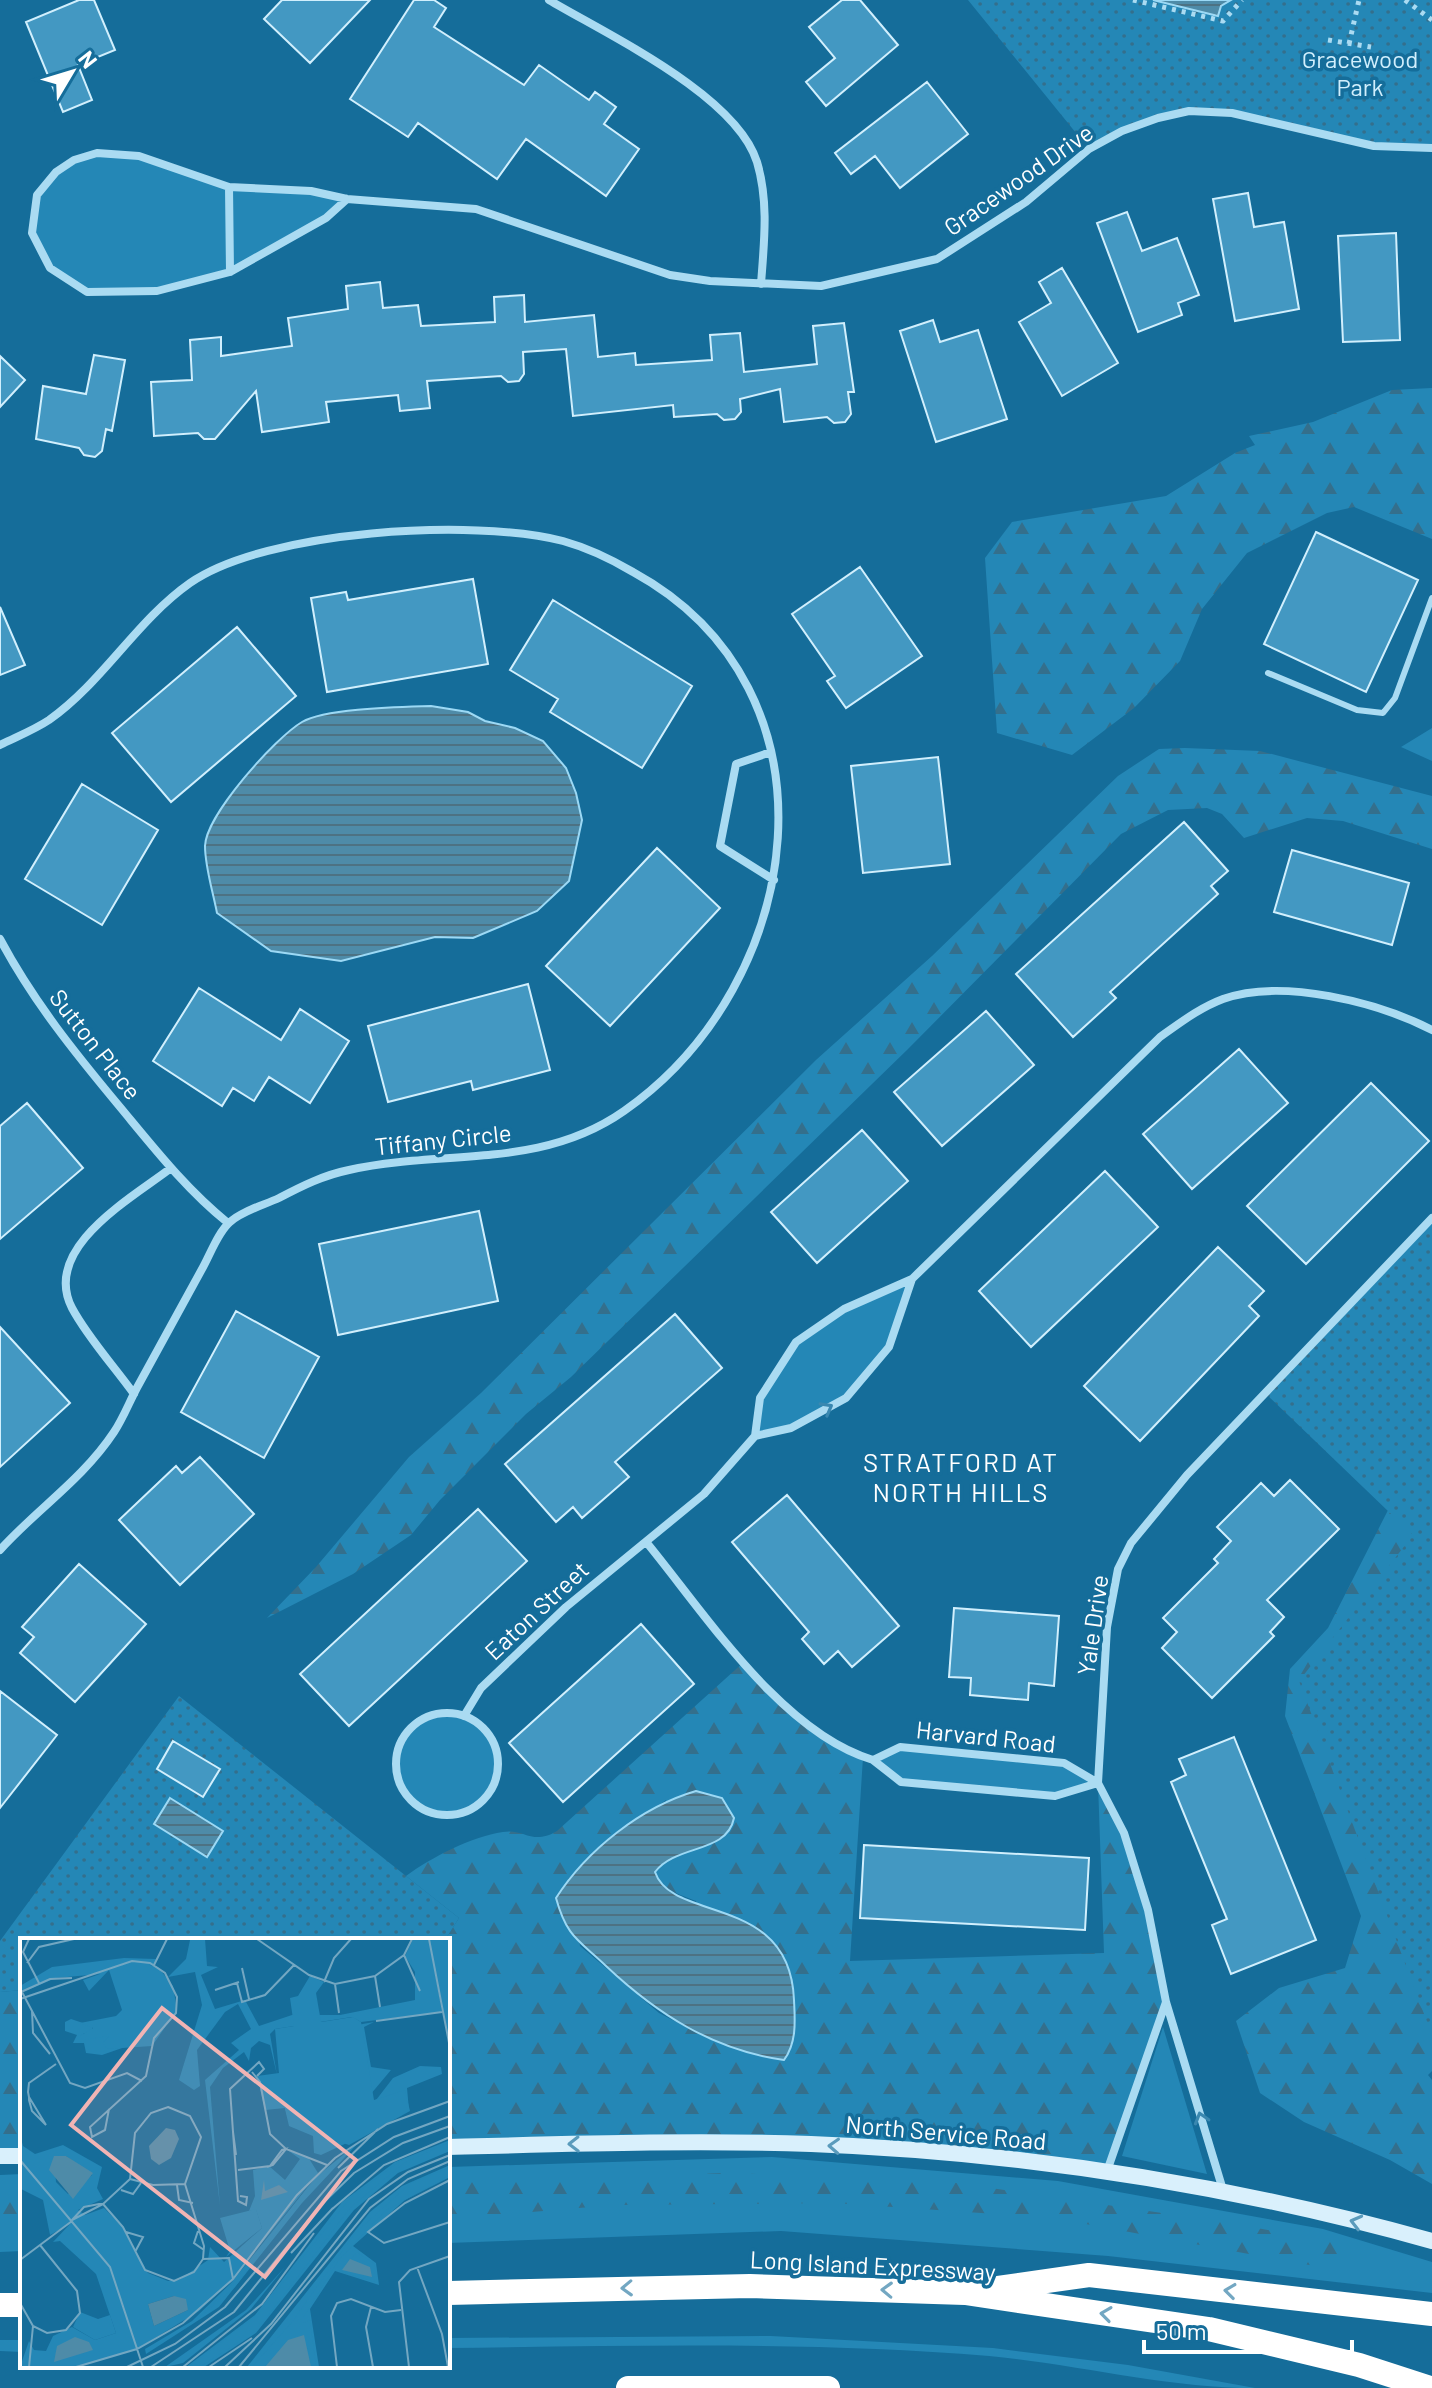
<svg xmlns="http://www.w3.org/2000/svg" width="1432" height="2388" viewBox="0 0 1432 2388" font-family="Barlow,sans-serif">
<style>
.green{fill:#2487b6}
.forest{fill:url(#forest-firs);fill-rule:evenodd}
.park{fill:url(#park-dots)}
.water{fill:url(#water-rules);stroke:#9cd9f5;stroke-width:2}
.building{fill:#4398c2;stroke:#d1effd;stroke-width:2}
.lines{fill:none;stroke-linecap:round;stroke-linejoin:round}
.path{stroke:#aadbf2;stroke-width:5;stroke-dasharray:4 6;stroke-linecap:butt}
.lane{stroke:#aadbf2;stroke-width:6}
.street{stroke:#aadbf2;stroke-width:8}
.secondary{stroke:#d9f0fc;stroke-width:16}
.highway{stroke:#fff;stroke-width:24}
.oneway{stroke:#3a88b0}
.oneway2{stroke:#5a9bbc}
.oneway3{stroke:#73a7c2}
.labels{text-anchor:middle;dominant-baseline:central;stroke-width:7;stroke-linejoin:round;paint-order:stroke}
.park-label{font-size:24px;fill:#d1effd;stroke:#156d9a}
.street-label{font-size:24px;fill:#fff;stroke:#156d9a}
.neighbourhood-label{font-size:26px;letter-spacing:2px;fill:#fff;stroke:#156d9a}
.inset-road{fill:none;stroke:#73a7c2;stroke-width:2}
.view{fill:#f1b4b4;fill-opacity:0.15;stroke:#f1b4b4;stroke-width:4}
.inset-edge{fill:none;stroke:#fff;stroke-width:4}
</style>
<defs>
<pattern id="forest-firs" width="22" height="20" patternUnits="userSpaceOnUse" patternTransform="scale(2)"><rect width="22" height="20" fill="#2487b6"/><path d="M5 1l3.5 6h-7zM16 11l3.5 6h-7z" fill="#346f8c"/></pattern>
<pattern id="park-dots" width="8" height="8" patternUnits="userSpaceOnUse" patternTransform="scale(2)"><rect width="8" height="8" fill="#2487b6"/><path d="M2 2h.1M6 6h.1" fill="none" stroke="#346f8c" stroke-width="1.8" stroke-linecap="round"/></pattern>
<pattern id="water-rules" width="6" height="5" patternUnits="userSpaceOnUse" patternTransform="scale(2)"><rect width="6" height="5" fill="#4e8ba8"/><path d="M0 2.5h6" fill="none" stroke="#4d7283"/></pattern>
</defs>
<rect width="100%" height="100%" fill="#156d9a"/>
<!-- green -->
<path class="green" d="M97 153 139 156 229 187 311 191 347 199 326 218 230 272 157 291 87 292 50 268 32 233 33 209 56 172Z
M1432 728V761L1401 747Z
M912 1279 889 1347 846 1398 791 1428 755 1436 760 1398 796 1342 844 1309Z
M396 1764a51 51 0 1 1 102 0a51 51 0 1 1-102 0Z
M900 1747 1064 1763 1098 1783 1055 1796 901 1782 873 1760Z
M1163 2027 1207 2174 1122 2156Z
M772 2157 1058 2181 1323 2229 1432 2262V2293L1108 2256 781 2231 448 2243V2167Z
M22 2174V2251L0 2252V2175Z
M771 2336 993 2348 1128 2365 1255 2388C1166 2388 1078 2364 989 2356 809 2341 629 2346 448 2348V2338Z
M0 2340H22V2352L0 2351Z"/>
<!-- forest -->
<path class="forest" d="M1432 388V539L1354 507 1327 513 1247 553 1202 609 1180 661 1134 708 1072 755 997 733 985 558 1012 522 1166 496 1235 453 1255 445 1249 436 1313 422 1392 390Z
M1185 748 1260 751 1432 796V849L1343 821 1307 818 1244 838 1222 814 1207 808 1168 810 1121 834 908 1049 571 1377 526 1414 440 1500 411 1535 353 1574 267 1618 316 1567 409 1457 481 1393 816 1060 932 956 1118 776 1159 749Z
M1432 1449V2071L1428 2075 1432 2080V2184L1390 2160 1304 2122 1260 2093 1236 2021 1279 1988 1345 1968 1361 1916 1285 1716 1290 1669 1328 1628 1410 1467Z
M745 1661 806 1726 863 1757 850 1961 1104 1953 1098 1783 1124 1833 1148 1910 1166 2002 1106 2174 914 2151 448 2147V1940H445L459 1918 406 1876C432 1857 471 1837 503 1832 524 1828 532 1846 557 1831ZM666 1800V1858L655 1872C661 1890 679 1894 696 1901L735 2046 709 2039 659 2013 580 1946 568 1879 589 1856Z
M22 1990V2156H0V1992Z
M727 2173 943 2181 1224 2222 1334 2242 1354 2259 1342 2271 1053 2218 834 2203 614 2205 448 2219V2183Z
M0 2178H22V2219L0 2220Z"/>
<!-- park -->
<path class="park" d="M968 0H1432V148L1374 146 1287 124 1189 111 1158 118 1089 149Z
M1432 1218V2035L1299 1681 1413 1535 1265 1393Z
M179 1696 459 1918 445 1940H22V1990L0 1992V1941Z"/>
<!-- water -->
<path class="water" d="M1153 0H1231L1221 6 1218 16Z
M431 706 468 712 485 721 515 728 543 741 566 768 576 793 582 820 569 881 537 911 473 938 435 937 341 961 271 951 217 913C213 892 205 867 205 846 206 815 275 738 302 722 326 708 402 707 431 706Z
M696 1791 722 1798 734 1818C727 1854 676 1844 655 1872 672 1923 790 1893 794 2000 795 2021 797 2042 784 2060 713 2050 657 2014 606 1966 579 1940 567 1938 556 1898 587 1850 641 1807 696 1791Z
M170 1798 223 1831 207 1857 154 1824Z"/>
<!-- building -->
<path class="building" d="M79 0H94L115 50 78 65 92 100 63 112 26 22Z
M282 0H370L310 63 264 19Z
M414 0H434L446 8 434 27 524 85 539 65 589 100 595 92 616 107 604 124 639 149 606 196 526 139 497 179 418 123 408 137 350 99Z
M842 0H860L898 45 826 106 806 82 835 58 809 27Z
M927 82 968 134 900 188 875 156 851 174 835 153Z
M1248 193 1254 227 1284 222 1299 309 1235 321 1213 199Z
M1127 212 1142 251 1177 238 1199 295 1178 303 1182 315 1138 332 1097 223Z
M1396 233 1400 340 1343 342 1338 236Z
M1062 268 1118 363 1062 396 1019 322 1051 303 1039 282Z
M380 282 383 308 418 305 421 326 495 322 494 297 524 295 525 322 594 315 598 357 635 353 636 365 712 360 710 335 740 333 744 372 817 364 813 326 844 323 854 392H848L851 414 845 422 834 423 827 417 784 422 780 389 740 399 741 412 735 419 724 420 717 414 674 417 673 405 573 416 566 349 523 352 524 374 519 381 508 382 501 376 427 381 430 408 400 411 398 395 326 402 329 422 262 432 256 391 215 439H204L198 433 154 436 151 382 192 380 190 340 221 337V356L292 346 288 318 348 309 346 286Z
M933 320 940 342 978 330 1007 419 936 442 900 331Z
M94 355 125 360 112 431 106 429 102 451 95 457 84 455 79 448 36 439 43 386 86 394Z
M0 356 25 380 0 407Z
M1316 532 1418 580 1366 692 1264 644Z
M860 567 922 656 846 708 827 681 835 676 792 614Z
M473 579 488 664 327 692 311 598 346 592 348 600Z
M553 600 692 686 642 768 550 712 558 699 510 670Z
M0 607 25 665 0 675Z
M237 627 296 696 171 802 112 733Z
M938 757 950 864 863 873 851 766Z
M82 784 158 830 102 925 25 879Z
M1184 822 1228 871 1211 886 1218 894 1110 992 1116 998 1073 1037 1016 974Z
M657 848 720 908 610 1026 546 966Z
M1292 850 1409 883 1392 945 1274 912Z
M528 984 550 1070 473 1090 471 1081 388 1102 368 1026Z
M199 988 281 1040 300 1009 349 1041 310 1103 269 1077 254 1101 233 1088 222 1106 153 1061Z
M986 1011 1034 1065 942 1146 894 1092Z
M1239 1049 1288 1103 1192 1189 1143 1134Z
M1371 1083 1429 1141 1306 1264 1247 1206Z
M27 1103 83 1168 0 1239V1126Z
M862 1130 908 1181 817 1263 771 1212Z
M1105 1171 1158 1227 1031 1347 979 1291Z
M479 1211 498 1301 338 1335 319 1244Z
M1218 1247 1264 1291 1249 1306 1259 1316 1140 1441 1084 1386Z
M236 1311 319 1357 264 1458 181 1412Z
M675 1314 722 1368 615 1462 629 1477 582 1518 573 1507 556 1522 505 1464Z
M0 1327 70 1403 0 1467Z
M200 1457 254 1514 180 1585 119 1520 176 1466 182 1473Z
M1290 1480 1339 1529 1267 1600 1284 1617 1270 1632 1274 1636 1212 1698 1162 1648 1177 1632 1163 1618 1218 1563 1214 1559 1231 1541 1217 1527 1261 1483 1274 1496Z
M787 1495 899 1626 852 1667 838 1651 824 1664 802 1639 809 1632 732 1542Z
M478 1509 527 1561 349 1726 300 1674Z
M79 1564 146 1624 75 1702 20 1653 34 1637 22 1627Z
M954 1608 1059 1616 1054 1686 1029 1683 1028 1700 970 1695 971 1678 949 1677Z
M641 1624 694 1684 563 1802 509 1743Z
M0 1691 57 1735 0 1808Z
M1234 1737 1316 1940 1231 1974 1212 1925 1227 1919 1171 1782 1186 1775 1179 1759Z
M173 1741 220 1769 203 1797 157 1769Z
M864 1845 1089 1858 1085 1930 860 1918Z"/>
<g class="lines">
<!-- path -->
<path class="path" d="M1133 0 1223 21 1242 0
M1405 0 1432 20
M1328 40 1371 47
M1349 44 1359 0"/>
<!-- lane -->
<path class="lane" d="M1268 673 1357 710 1383 713 1395 698 1432 598"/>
<!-- street -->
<path class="street" d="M549 0C608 35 736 95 757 162 769 202 764 243 761 284
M229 187 230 272
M347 199 326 218 230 272 157 291 87 292 50 268 32 233 37 195 56 172 74 160 97 153 139 156 229 187 311 191 347 199 476 209 670 275 710 281 821 286 937 259 1026 202 1089 149 1122 131 1158 118 1189 111 1232 113 1374 146 1432 148
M0 745C16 737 34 730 49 720 103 682 136 621 190 583 266 530 474 518 563 541 588 548 611 559 633 572 849 690 806 984 624 1111 540 1170 444 1149 349 1170 324 1175 302 1186 279 1198 264 1205 242 1211 230 1222 218 1232 210 1255 202 1269 181 1307 160 1346 139 1384 130 1400 124 1417 114 1432 83 1479 37 1509 0 1550
M771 752 736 764 720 846 774 880
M0 939C33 1001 75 1053 120 1107 154 1148 186 1189 228 1223
M912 1279 1160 1037C1180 1023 1199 1008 1223 999 1282 978 1378 1002 1432 1030
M134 1394C114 1366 88 1338 72 1308 41 1248 132 1198 171 1168
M647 1543C706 1615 782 1733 873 1760
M396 1764a51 51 0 1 1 102 0a51 51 0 1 1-102 0Z
M464 1716 481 1688 566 1607 704 1494 755 1436 760 1398 796 1342 844 1309 912 1279 889 1347 846 1398 791 1428 755 1436
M900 1747 1064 1763 1098 1783 1055 1796 901 1782 873 1760Z
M1106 2174 1166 2002
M1223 2190 1166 2002 1148 1910 1124 1833 1098 1783 1107 1627 1118 1569 1131 1543 1187 1475 1432 1218"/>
<!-- secondary -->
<path class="secondary" d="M448 2147C569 2144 690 2140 811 2144 1020 2152 1231 2185 1432 2241
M0 2156H22"/>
<!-- highway -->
<path class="highway" d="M991 2289 1089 2275 1432 2314
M448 2293 750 2286 965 2293 1209 2329 1359 2365 1430 2388
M0 2305H22
M628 2388H828"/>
</g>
<!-- one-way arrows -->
<defs><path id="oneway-chevron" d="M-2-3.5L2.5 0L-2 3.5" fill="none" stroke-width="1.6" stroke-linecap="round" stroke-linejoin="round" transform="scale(2)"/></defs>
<g class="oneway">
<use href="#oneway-chevron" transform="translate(827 1408) rotate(-29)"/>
<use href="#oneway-chevron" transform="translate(1201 2118) rotate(-107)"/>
</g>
<g class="oneway2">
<use href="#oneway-chevron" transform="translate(574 2144) rotate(179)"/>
<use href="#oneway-chevron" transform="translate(834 2146) rotate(-177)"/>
<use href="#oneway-chevron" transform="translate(1356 2222) rotate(-166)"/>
</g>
<g class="oneway3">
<use href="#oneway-chevron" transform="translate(627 2288) rotate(178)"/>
<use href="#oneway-chevron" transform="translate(887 2290) rotate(-178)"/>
<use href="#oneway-chevron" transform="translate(1230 2291) rotate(-173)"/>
<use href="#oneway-chevron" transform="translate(1106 2314) rotate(-172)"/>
</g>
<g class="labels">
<!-- park labels -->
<g class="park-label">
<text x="1360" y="58">Gracewood<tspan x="1360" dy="28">Park</tspan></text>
</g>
<!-- street labels -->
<g class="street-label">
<text transform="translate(1018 179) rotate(-35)">Gracewood Drive</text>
<text transform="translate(96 1044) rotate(52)">Sutton Place</text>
<text transform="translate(443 1139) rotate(-6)">Tiffany Circle</text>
<text transform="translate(536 1610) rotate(-43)">Eaton Street</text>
<text transform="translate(1092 1625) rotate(-82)">Yale Drive</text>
<text transform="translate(986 1736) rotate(6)">Harvard Road</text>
<text transform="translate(946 2132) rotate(5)">North Service Road</text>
<text transform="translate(873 2265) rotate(3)">Long Island Expressway</text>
</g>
<!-- neighbourhood labels -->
<g class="neighbourhood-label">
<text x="961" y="1461">STRATFORD AT<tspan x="961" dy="30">NORTH HILLS</tspan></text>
</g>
</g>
<!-- overview -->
<g transform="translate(20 1938)">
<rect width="430" height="430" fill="#156d9a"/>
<path d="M430 202V213L378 235 334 272 236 395 184 429H166L235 377 322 264 375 224ZM339 204 282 265 199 369 126 416 125 411 172 383 211 345 296 239ZM430 227V239L385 262 333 308 356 325 359 347 315 333 290 371 299 429H227L350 274 382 248Z" fill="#2487b6"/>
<path d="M185 1 187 28 198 29 181 37 195 71 225 62 239 88 272 77H320L395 62V34L385 18 393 1H409L422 74 341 84 332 79 255 91 250 96 258 143 310 195 311 202 331 203 301 217 294 215 293 198 269 188 250 107 239 103 231 110 229 123 224 114 203 130 190 149 200 268 185 142 219 112 211 105 231 91 218 66 205 74 177 112 180 148 174 152 159 142 182 67 175 34 148 39 166 21 170 2ZM104 20 136 21 134 27 89 32 69 53 63 42 80 36 36 40 0 55V48L32 29ZM51 81 72 88V93L63 96 89 98 93 109 108 108 82 117 66 115 64 105H53L57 97 45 93V84ZM354 84 344 89 351 129 371 132 350 157 337 87ZM400 128 421 129 422 136 387 150 389 172 353 166 373 140ZM0 197 3 208 15 216 43 207 82 229 77 250 83 261 58 272 65 277 84 270 103 289 128 335 148 343 159 342 188 322 190 309 204 324 242 290 236 272 229 273 235 258 233 232 249 228 265 242 280 221 266 211 288 219 298 235 213 341 179 373 117 411 56 429H0L9 403 14 412 26 413 33 398 52 389 75 402 96 395 76 336 40 303 33 304 50 286 30 297 23 262 1 251ZM34 218H46L72 237 48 256 36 244ZM154 358 168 372 134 388 128 366ZM430 204 384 225 330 270 241 387H229L221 403 181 428 168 429 237 377 331 259 380 223ZM321 220 283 259 215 349 177 381 208 351 288 249ZM430 229V237L365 273 318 323 283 380V385L290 382 296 429H291L287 408 268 402 245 429H232L272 384 335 295 391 245ZM337 314 354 326 355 344 319 333ZM265 329 231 371 163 425 145 429 226 372Z" fill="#2487b6" fill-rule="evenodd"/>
<path d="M409 1H430V109ZM112 23 138 29 153 48 157 72 132 108 87 111 83 105 89 98 62 102 60 98 73 90 60 85 96 78 102 72 89 32ZM290 38 304 44 296 55 301 84 333 79 341 84 354 162 385 152 390 173 329 207 270 188 265 170 245 172 237 138 259 135 255 91 274 88 270 60 278 58ZM236 271 242 290 206 319 210 313 200 280ZM60 374 78 381 90 377 96 395 75 402 53 389Z" fill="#2487b6"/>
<path d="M146 190 155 192 159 201 151 220 139 227 131 221 129 208ZM34 218H46L73 235 53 261 29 232ZM244 242 245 253 259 247 268 254 241 262ZM330 321 350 329 352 339 322 332ZM154 358 166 361 168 372 134 388 128 366ZM284 397 291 429H245L268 402ZM55 399 69 404 73 412 34 424 37 408Z" fill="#4e8ba8"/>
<path class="inset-road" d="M9 1 3 14 19 45M237 1 289 37 315 46 355 38 384 17 392 1M409 1 430 110M384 17 400 53M7 25 19 9 54 1M134 27 147 1M222 30 229 61M355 38 360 69M304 44 314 20 331 1M217 45 222 64 245 57 274 27M315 46 319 75M195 52 219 44M1 54 30 41 52 40M2 54 50 145 65 150 107 135 122 143M0 61 112 23 130 25 145 35 157 59 156 75 134 100 126 138 70 189 72 199 85 192 89 171M12 73 13 95 30 116M356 83 422 74M232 134 240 144 250 196 266 211 307 227M9 159 26 187 12 173 9 162V159L8 154 9 145 36 126M148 169 170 178 181 199 165 246 184 308 183 321 174 334 154 343 125 332 103 289 83 266 110 241 115 195 131 175ZM213 194 210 151 239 124 244 131 237 138M266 211 253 227 250 228 262 212ZM216 217 213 194 218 263 226 267 227 259 220 258M0 222 90 329 123 429M318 230 358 191M218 232 250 228M110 241 133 247 165 246M430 242 385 265 348 294 364 305 430 284M157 247 159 262 173 265M101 252 113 256 121 245M79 266H83L52 282 64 269ZM311 272 364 227 430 199M178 293 174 305 184 312M106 294 123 299 115 314M271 315 313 270M183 321 209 320 213 341M0 322 52 283M397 329 422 396 428 429M0 365 13 388 27 395 46 392 60 375 57 353 20 307M351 369 346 389 353 429M9 429 13 388M56 429 117 411 163 385 213 341 277 257 315 220 367 186 430 163M107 429 155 406 205 369 321 233 374 199 430 178M131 429 214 374 300 268 334 235 383 205 430 188M163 429 242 366 294 295M189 429 232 400M205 429 251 386 349 261 388 234 430 217M219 429 350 270 388 241 430 223M317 429 311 378 317 365 331 361 365 374 381 372M389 429 379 344 390 332 430 318"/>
<path class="view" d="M142 70 336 222 245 339 51 187Z"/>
<rect width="430" height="430" class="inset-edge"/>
</g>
<!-- north arrow -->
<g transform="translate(72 72) rotate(52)" stroke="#156d9a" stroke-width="6" paint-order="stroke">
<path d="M0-6L14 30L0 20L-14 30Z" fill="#ffffff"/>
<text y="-12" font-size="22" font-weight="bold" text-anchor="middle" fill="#ffffff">N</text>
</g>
<!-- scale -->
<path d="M1144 2340v12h208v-12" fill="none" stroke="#ffffff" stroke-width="4"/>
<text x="1156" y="2340" font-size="24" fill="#ffffff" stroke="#156d9a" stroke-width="6" paint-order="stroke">50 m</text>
</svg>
